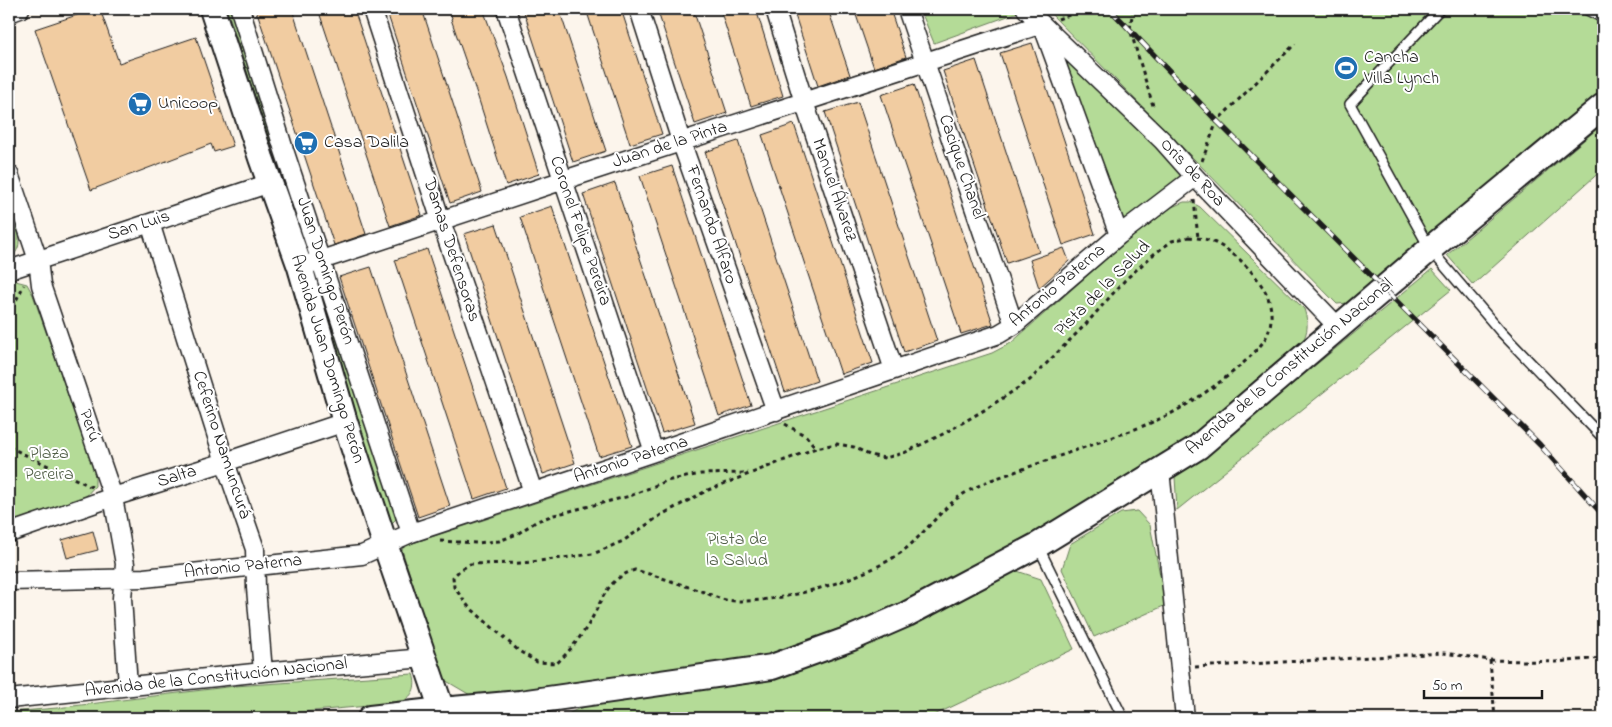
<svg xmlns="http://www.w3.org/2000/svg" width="1612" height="727" viewBox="0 0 1612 727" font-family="'Indie Flower',sans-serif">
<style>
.green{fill:#b4db97;stroke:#687c5a}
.building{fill:#f1cca1;stroke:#1c1c1c}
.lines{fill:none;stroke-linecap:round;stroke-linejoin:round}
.lane-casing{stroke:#1c1c1c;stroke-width:12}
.street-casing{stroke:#1c1c1c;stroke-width:21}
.secondary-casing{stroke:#1c1c1c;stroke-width:28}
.path{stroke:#1c1c1c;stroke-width:3;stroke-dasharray:4 4;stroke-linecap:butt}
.lane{stroke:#fff;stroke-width:9}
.street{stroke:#fff;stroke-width:18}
.secondary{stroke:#fff;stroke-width:24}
.rail-casing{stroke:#1c1c1c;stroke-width:5.5}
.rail{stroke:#fff;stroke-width:4;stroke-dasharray:11;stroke-linecap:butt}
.labels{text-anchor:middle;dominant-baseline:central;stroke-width:4;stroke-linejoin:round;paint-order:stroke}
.poi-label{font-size:18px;fill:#1c1c1c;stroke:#fff;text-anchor:start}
.street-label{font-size:18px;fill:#1c1c1c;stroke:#fff}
.park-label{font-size:18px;fill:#515f47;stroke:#fff}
</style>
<rect width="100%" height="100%" fill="#fcf5ec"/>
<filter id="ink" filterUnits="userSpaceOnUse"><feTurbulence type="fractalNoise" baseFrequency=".02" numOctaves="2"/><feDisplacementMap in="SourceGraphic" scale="10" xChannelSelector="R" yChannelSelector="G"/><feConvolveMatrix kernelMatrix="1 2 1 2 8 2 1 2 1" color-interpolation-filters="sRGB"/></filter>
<g filter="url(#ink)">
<!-- green -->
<path class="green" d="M227 9H229L234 14 274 145 270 143Z
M920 9H1016L1019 12 934 43Z
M1046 9H1603V90L1349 303 1337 304Z
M1066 58H1069L1180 171 1183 176 1126 220 1122 219 1116 211 1064 59Z
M1603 124V169L1473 285 1447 255Z
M285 166 310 253H305L278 168Z
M1184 202H1191L1200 207 1304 309C1310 327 1307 335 1298 350L1181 443 1033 537 904 602 838 629 763 656 589 683 477 699 443 679 402 550 404 546 992 353 1011 343 1122 245 1172 207Z
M9 206C14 222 29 247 9 258Z
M1432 269 1451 290 1177 510 1175 477 1204 457Z
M316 272 397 518 393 522H390L388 520 313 275Z
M12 280 27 284 33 295 95 472V486L85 497 9 523V281Z
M1137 511 1150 525 1166 605 1094 637 1062 569 1070 544 1121 513Z
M1014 570 1041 579 1074 649 928 718H560L582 707 781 678 913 622Z
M413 674C418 688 412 697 400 703L238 718H9V712L57 708 235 686Z"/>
<!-- building -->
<path class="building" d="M95 9H100L119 63 196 37 233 146 214 152 211 144 91 190 35 29Z
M256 9H292L366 234 334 245Z
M330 9H354L422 215 390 226 319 12Z
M396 9H422L482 192 450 203 387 12Z
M449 9H483L508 77 539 174 506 185 477 94 451 19 452 18Z
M523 9H559L606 151 573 162Z
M586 9H621L662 134 630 144Z
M657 9H693L727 113 695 124Z
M720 9H756L783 96 751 106Z
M793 9H828L850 75 818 86Z
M854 9H890L906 57 874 68Z
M1032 43 1095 234 1063 245 1000 53Z
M976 60 1039 252 1007 263 943 71Z
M914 84 993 324 961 334 881 95Z
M858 102 937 341 904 352 825 112Z
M794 124 873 363 841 374 762 135Z
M738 141 817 381 785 392 705 152Z
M672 166 751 405 719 416 640 176Z
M615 183 695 423 662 433 583 194Z
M552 206 632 446 599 456 520 217Z
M496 224 575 463 543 474 464 234Z
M1064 248 1069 261 1039 288 1030 260Z
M427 249 506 488 474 499 395 260Z
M371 267 450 506 418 517 339 277Z
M93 531 98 550 67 558 62 540Z"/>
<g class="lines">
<!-- lane casing -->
<g class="lane-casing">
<path id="lane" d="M1440 9 1350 104 1430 249 1501 332 1603 438
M1585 9 1603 18
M1038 546 1123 718"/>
</g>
<!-- street casing -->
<g class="street-casing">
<path id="street" d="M240 9 284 150 411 533
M372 9 441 221 533 492
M506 9 654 452
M639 9 681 141 776 411
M775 9 804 102 894 370
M907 9 1014 325
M1026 9 1163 141 1195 177 1338 327
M9 13 20 9
M9 174 38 260 41 285 113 497 125 564 122 598 128 686
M150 223 225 462 255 549 256 588 263 672
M300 267C547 185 794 105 1042 24L1119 235
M9 270 270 183
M1160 470 1185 718
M9 533 113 497 225 462 345 422
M9 581 144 578 362 555 411 533 654 452 999 334 1014 325 1119 235 1195 177
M9 699 263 672 424 658"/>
</g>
<!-- secondary casing -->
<g class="secondary-casing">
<path id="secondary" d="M212 9 261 158 300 267 345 422 385 544 442 710
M370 718 442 710 520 703 772 667 852 638 907 614 1038 545 1198 447 1430 249 1603 106"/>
</g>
<!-- path -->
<path class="path" d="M1133 9 1130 29 1154 109
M1058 19 1086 9
M1202 161 1217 121 1295 44
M1194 200 1198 238
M1189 237C1195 238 1202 238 1208 240 1230 248 1249 266 1262 286 1271 299 1274 317 1268 333 1259 358 1194 402 1170 414 1144 427 1116 436 1088 446 1056 457 1024 469 991 480 978 486 966 491 955 500 936 516 922 536 903 551 867 579 771 607 726 600 717 598 709 594 701 591 679 584 658 576 635 570 605 579 602 603 587 627 578 640 569 652 557 663L537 662 519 651 468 606 454 587 453 577 460 570 470 564 524 563 593 554 623 541 661 515 708 490 816 448 837 444 854 447 869 455 885 458 904 453 945 433 986 409 1030 380 1086 324 1125 280 1154 254 1172 241Z
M9 314 24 285
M785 424 806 436 816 448
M9 447 94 488
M440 541 476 543 499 541 517 534 537 521 554 515 630 496 666 481 701 474 748 473
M1490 660 1495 718
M1195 667 1444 653 1490 660 1555 662 1603 658"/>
<!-- lane -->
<use href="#lane" class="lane"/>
<!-- street -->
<use href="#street" class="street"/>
<!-- secondary -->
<use href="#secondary" class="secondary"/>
<!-- rail casing -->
<g class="rail-casing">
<path id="rail" d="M1110 9 1217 121 1540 445 1603 515"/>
</g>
<!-- rail -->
<use href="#rail" class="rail"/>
</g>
</g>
<!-- icons -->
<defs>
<g id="stadium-disc" transform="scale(1.25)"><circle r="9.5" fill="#1f6fb2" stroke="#fff"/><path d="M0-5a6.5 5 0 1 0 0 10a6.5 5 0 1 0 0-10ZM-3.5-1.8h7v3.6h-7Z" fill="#fff"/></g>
<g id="supermarket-disc" transform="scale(1.25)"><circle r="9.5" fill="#1f6fb2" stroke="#fff"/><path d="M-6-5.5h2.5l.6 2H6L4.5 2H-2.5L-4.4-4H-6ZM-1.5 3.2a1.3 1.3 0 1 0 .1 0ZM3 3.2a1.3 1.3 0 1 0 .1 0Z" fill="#fff"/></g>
</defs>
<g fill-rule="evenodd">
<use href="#stadium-disc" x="1346" y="68"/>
<use href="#supermarket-disc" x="140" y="104"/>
<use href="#supermarket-disc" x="306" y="143"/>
</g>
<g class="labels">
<!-- poi labels -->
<g class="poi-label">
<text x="1364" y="58">Cancha<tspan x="1364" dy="21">Villa Lynch</tspan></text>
<text x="158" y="104">Unicoop</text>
<text x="324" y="143">Casa Dalila</text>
</g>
<!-- street labels -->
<g class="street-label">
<text transform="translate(670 145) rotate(-18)">Juan de la Pinta</text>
<text transform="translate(961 167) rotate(71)">Cacique Chanel</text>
<text transform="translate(1192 173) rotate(47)">Oris de Roa</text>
<text transform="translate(834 190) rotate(71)">Manuel Álvarez</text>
<text transform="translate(711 225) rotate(71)">Fernando Alfaro</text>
<text transform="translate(139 226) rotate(-18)">San Luis</text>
<text transform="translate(580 231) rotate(71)">Coronel Felipe Pereira</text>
<text transform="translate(451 250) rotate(72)">Damas Defensoras</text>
<text transform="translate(325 271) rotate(72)">Juan Domingo Perón</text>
<text transform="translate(1058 286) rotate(-40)">Antonio Paterna</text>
<text transform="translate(1103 289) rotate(-45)">Pista de la Salud</text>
<text transform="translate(327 359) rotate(73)">Avenida Juan Domingo Perón</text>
<text transform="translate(1290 367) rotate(-40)">Avenida de la Constitución Nacional</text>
<text transform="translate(89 426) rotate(71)">Perú</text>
<text transform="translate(221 445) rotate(72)">Ceferino Namuncurá</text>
<text transform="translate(631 460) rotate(-18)">Antonio Paterna</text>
<text transform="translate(177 477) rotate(-17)">Salta</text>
<text transform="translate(243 567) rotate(-6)">Antonio Paterna</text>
<text transform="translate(216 678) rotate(-6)">Avenida de la Constitución Nacional</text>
</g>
<!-- park labels -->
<g class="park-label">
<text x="49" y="454">Plaza<tspan x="49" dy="21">Pereira</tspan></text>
<text x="737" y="540">Pista de<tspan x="737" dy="21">la Salud</tspan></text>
</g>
</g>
<!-- margin -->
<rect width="1612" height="727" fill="none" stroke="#fff" stroke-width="30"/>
<rect x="15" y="15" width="1582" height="697" fill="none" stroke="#1c1c1c" stroke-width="2" filter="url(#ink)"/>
<!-- scale -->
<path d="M1424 690v8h118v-8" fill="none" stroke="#1c1c1c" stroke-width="2.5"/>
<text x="1432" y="690" font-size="15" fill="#1c1c1c" stroke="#ffffff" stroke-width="4" paint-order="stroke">50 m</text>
</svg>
